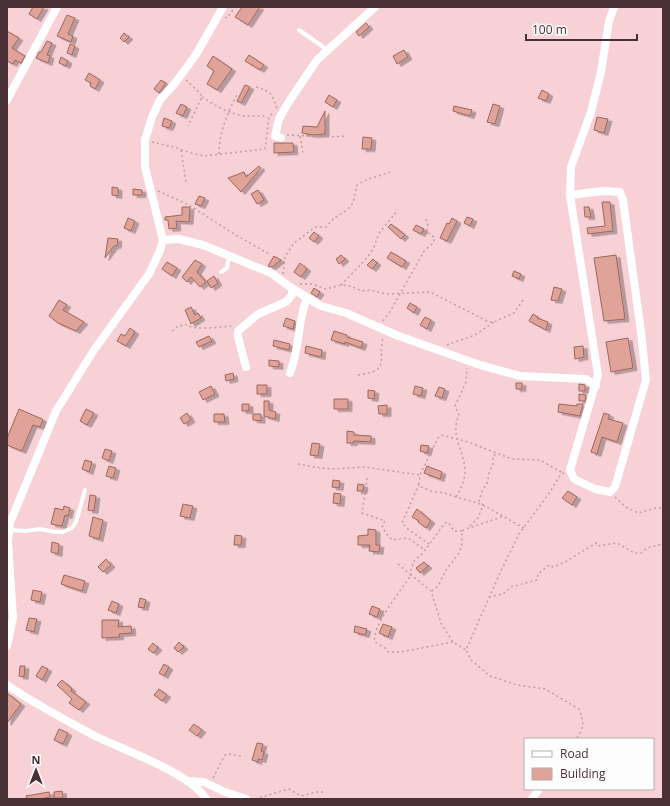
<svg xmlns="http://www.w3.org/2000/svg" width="670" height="806" viewBox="0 0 670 806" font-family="'Open Sans',sans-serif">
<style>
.building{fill:#dfa399;stroke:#9d665c;filter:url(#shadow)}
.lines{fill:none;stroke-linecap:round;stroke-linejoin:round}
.path{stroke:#bf9da1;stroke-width:1.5;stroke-dasharray:2 3;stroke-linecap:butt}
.lane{stroke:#fff;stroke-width:4}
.street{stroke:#fff;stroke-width:8}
</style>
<defs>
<filter id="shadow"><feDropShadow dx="4" dy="2.5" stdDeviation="0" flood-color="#0004"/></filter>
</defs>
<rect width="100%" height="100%" fill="#f7d1d5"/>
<!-- building -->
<path class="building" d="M33 7H44L37 19 29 14Z
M242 7H260L248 25 235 17Z
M67 15 75 18 68 34 73 36 71 42 57 36Z
M366 23 369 27 359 36 356 32Z
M7 31 19 38 12 48 25 56 21 63 15 60 13 64 7 61Z
M124 33 129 37 124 42 120 38Z
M47 41 52 43 47 55 50 56 48 63 36 58 39 52H41Z
M70 44 75 46 72 55 67 53Z
M404 50 408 57 397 64 393 56Z
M249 55 264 65 260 70 245 61Z
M213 56 232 69 217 90 207 84 214 71 207 66Z
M61 57 68 61 66 66 59 63Z
M89 73 100 80 95 89 90 86 91 83 85 80Z
M161 80 166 83 159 93 154 89Z
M245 85 250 87 241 103 237 101Z
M542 90 549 94 546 101 538 98Z
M329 95 337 100 333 107 325 102Z
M181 104 187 107 183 116 176 113Z
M493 104 500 106 495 124 487 122Z
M454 106 472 110 470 116 453 111Z
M325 111V134L314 135 302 133 303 126 317 127Z
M597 117 608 119 604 133 594 130Z
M164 118 172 121 169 128 162 126Z
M363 137 372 138 371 149H362Z
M274 143H293L294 152 274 153Z
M259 166 261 168 241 192 228 178 244 172 246 177Z
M112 187 118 188V196L112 195Z
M133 189 142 190V195H133Z
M258 190 264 200 257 204 251 194Z
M199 196 205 198 201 206 195 204Z
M602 202H610L613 231 588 234 587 228 605 226Z
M182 207H190L189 222 176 221 177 228 169 229 168 220H165V217L182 215Z
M584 207H589L591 217H585Z
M467 217 473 219 470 226 464 223Z
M128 218 135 221 131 231 124 228Z
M452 218 457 221 447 241 440 238 447 223 449 224Z
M391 224 405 235 401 239 388 227Z
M416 225 424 229 421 234 413 230Z
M314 232 319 236 314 242 309 238Z
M108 238 118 239 117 246H114L105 258Z
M391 252 406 261 402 267 387 258Z
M341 255 345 259 339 264 336 259Z
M616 255 625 319 604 321 594 258Z
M274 256 281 260 272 267 268 266Z
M373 259 377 263 372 269 367 265Z
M195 260 202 264 197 272 206 282 200 287 191 277 187 282 182 277Z
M167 262 177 268 172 276 162 269Z
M300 263 307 269 301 277 294 272Z
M514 271 521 274 519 279 512 276Z
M214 276 218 283 211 288 207 281Z
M554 287 562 289 558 301 551 300Z
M314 288 320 292 317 297 311 293Z
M59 300 67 305 63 310 84 322 76 331 58 323 49 316Z
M410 303 417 307 414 313 407 308Z
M191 307 195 315 198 313 201 318 191 324 185 310Z
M533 314 538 317 537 318 548 322 546 330 529 321Z
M425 317 431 320 427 329 420 325Z
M286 318 295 321 293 329 283 326Z
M130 328 135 332 126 346 117 341 121 334 125 336Z
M334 331 347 335V337L363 342 361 348 345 342V344L331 340Z
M209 336 212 341 199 347 196 342Z
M628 338 633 368 611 372 606 342Z
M274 340 290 344 289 350 273 346Z
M306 346 322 350 321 357 305 353Z
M583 346 584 357 575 359 574 347Z
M269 360 279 361V367L269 366Z
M233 373 234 379 226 381 225 375Z
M516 383H522V389H516Z
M579 384 585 385V391H579Z
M257 385H267V394H257Z
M211 386 215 394 203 400 199 392Z
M415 386 423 388 421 396 413 394Z
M439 387 445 389 442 398 435 396Z
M368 390 375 391 374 399 368 398Z
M579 394 586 395 585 401H579Z
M334 399H348V409H334Z
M264 401H269V410L276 412 275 419 264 416Z
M242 404H249V411H242Z
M559 404 577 406V404H583L580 416 558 412Z
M387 405V414H379L378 406Z
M19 409 42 419 43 420 40 427 33 425 22 451 7 445V438Z
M86 409 94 413 87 425 80 421Z
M187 413 191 420 184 424 180 418Z
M604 413 610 415 608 419 623 423 617 442 602 437 597 454 591 452Z
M214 414H224L225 422H214Z
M253 414H261V421L253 420Z
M347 431 354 432V435L371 436V442L354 441 353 443H347Z
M312 443 320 444 318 456 310 455Z
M421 445 429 446 427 453 420 451Z
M105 449 112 451 109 461 102 458Z
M85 460 92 462 89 472 82 469Z
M109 466 116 468 113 478 106 476Z
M427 466 442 472 440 479 424 473Z
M333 480 340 481 339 488 332 487Z
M358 484 364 485 363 491H357Z
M568 491 577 497 572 505 562 498Z
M334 493 341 494 340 504 333 503Z
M90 495 96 496 94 511 88 510Z
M183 504 193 506 190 518 180 516Z
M64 506 70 508 68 516 65 515 62 526 51 524 55 508 63 510Z
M417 509 431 521 426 528 418 522 419 521 412 517Z
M93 517 103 520 99 539 89 536Z
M368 529 376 530V545H380L379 552 369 551 370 545H358V536L368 535Z
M235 535 242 536 241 545H234Z
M52 542 59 544 58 554 51 552Z
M106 559 111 565 103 572 98 567Z
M424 562 428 566 420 573 416 568Z
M64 575 85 581 82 591 61 584Z
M33 590 42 592 40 602 31 600Z
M140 598 146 600 144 608 138 607Z
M112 601 119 604 116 613 108 610Z
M372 606 380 609 377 617 369 614Z
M29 618 37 619 34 632 26 630Z
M102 620H119L118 627 131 626 132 633 119 634 120 637 102 638Z
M383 624 392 627 388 637 379 633Z
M355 626 367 629 365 635 354 632Z
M179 642 184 647 178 652 174 648Z
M153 643 158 648 153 653 148 649Z
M164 664 169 667 164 676 159 673Z
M20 666H25L24 677 19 676Z
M42 666 48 669 42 680 36 676Z
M62 680 72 689 71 691 86 702 79 710 69 703 72 699 57 685Z
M159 689 167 695 162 701 154 695Z
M7 693 21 704 7 723Z
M194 724 202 730 197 736 189 730Z
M59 729 68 733 63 744 54 740Z
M257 743 263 744 261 751 264 752 262 760 258 759V762L252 760Z
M62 791 63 798H54V792Z
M49 792 50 797 40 799H27L26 796Z"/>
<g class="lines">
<!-- path -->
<path class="path" d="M225 17 227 18 235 7
M186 80 200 93 202 97 188 126
M256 87C272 92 272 94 277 109
M202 97C214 105 231 115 246 116 253 116 260 115 268 117
M287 135 326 137 347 136
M300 136 303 153
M152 142 177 148 191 153 204 156 265 149 269 117 273 113
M181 150 186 182
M219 154C219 134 227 113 237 95
M158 191 189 205 234 234 269 254
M283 274 285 257 293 244 315 227H326L333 219 347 210 353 203 357 185C369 177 379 177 392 171
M300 284H312L326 289 341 285 350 286 362 291 370 290 386 294 430 292 489 322H494L514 313 523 300
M341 285 367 258 374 247 379 233 398 210
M383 321 391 310 424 251 432 244 435 238 427 232 428 223 425 218
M172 331 177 327 185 324C194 331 220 327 232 326
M447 345 475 335 494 322
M358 375C392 370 377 362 383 338
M298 464 320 468 335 469 365 467 420 475
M564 473 561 474 548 495 519 534 499 575 466 650 471 660 490 676 517 685 545 689 579 709C584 722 585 727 576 739
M367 478 362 513 385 521 382 525 385 532 392 540 408 538 425 550
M419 484 402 523 409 530 429 544
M456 497C461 489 464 482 465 473 466 453 449 437 459 415L455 406 466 382 467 368
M615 497 626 507 638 513 656 508H663
M470 526 478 518 483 505 479 501 483 489 487 484 489 473 493 464V456L496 454
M524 528 483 505 444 493 431 491 421 487 419 484 420 475 438 438 442 435 468 442 512 459 540 460 563 473
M462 531H454L448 522 445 523 425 550 420 556 415 559 411 569V575L431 591 441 623 453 642 466 650
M398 564 411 575C403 588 370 628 375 642L385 648 388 652H400L453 642
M432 591 438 586 446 570 459 553 462 544V531L466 529 504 516
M489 597 503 594 511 587 537 580 538 574 549 565 553 567 565 562 596 543 598 546 617 543 634 553H641L647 548 663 544
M213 778 225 755 231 754 244 757
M255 799 289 789 301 796 316 792H323"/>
<!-- lane -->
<path class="lane" d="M299 30 322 46 326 51
M221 272 227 268 229 256
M10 530 26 531 40 529 55 532H63L72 528 76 522 85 490"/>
<!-- street -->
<path class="street" d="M7 100 57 7
M281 138 275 136 279 119 288 103 317 60 375 7
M570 195 603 191 620 192 623 200 641 332 646 380 615 487 610 492 595 489 574 479 570 470 598 375 570 195 571 167 591 112 601 72 609 21 614 7
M163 240 179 239 203 245 271 273 290 287 321 306 346 313 396 335 480 365 520 376 586 379 596 386
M246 367 238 337V331L258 314 286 302 292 295V288
M290 373C300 349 297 322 307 298
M7 646 13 618 8 542 10 523 56 411 94 350 149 274 159 253 163 240 145 167V140L152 117 160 100 176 82 197 53 223 7
M7 685C35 704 65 720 95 736 124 750 190 773 206 799
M187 781 204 782 225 792 246 799
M532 799 539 789"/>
</g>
<!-- border -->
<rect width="670" height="806" fill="none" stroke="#493034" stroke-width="16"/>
<!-- legend -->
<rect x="524" y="738" width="130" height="52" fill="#fdfdfd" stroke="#b5abad"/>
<rect x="532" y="751" width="20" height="6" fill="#ffffff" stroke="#b5abad"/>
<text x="560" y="758" font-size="12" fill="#493034">Road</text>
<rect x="532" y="768" width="20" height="12" fill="#dfa399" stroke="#b5abad"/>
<text x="560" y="778" font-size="12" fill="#493034">Building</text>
<!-- north arrow -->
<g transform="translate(36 770)" stroke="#fdfdfd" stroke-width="3" paint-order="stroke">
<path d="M0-3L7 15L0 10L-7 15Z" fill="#493034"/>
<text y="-6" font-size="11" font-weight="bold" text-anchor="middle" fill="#493034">N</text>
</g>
<!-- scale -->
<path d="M526 34v6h111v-6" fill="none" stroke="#493034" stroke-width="2"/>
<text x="532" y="34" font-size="12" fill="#493034" stroke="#fdfdfd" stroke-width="3" paint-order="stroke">100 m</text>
</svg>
